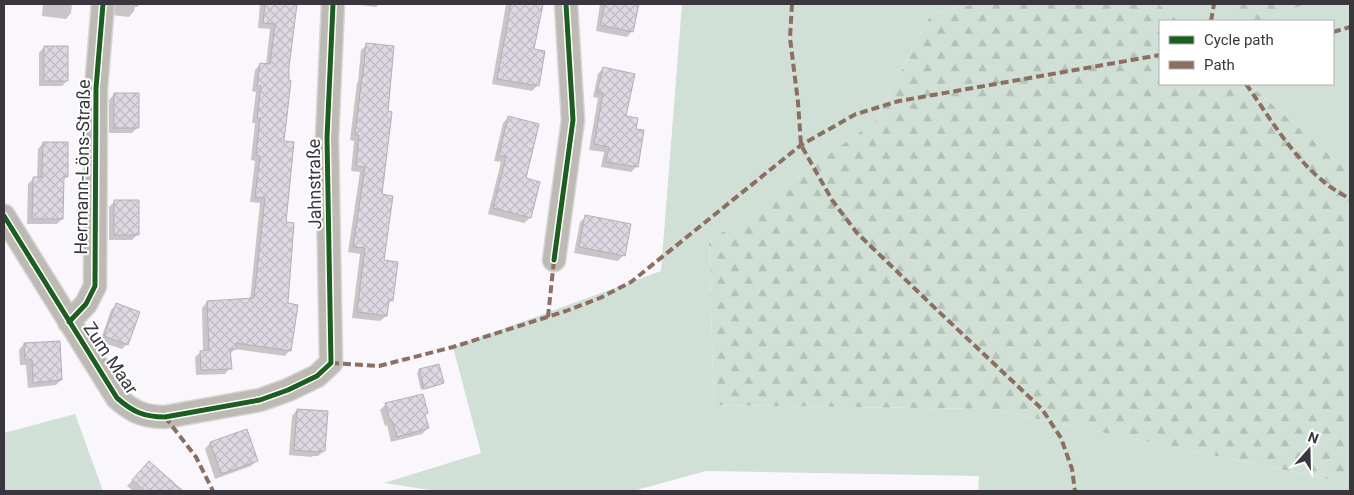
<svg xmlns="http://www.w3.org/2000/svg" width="1354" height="495" viewBox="0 0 1354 495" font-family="Roboto,sans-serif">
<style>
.green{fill:#d0e0d6}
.forest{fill:url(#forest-firs)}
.shadow{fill:#0003}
.building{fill:url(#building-cross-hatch);stroke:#b3b0b5}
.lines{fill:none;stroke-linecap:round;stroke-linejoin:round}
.street-casing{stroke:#d7d5d9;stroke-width:25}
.street{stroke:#bdb9b3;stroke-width:22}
.quiet{stroke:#8d6e63;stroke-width:4;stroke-dasharray:8 4;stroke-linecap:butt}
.cycleway-casing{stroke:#fff;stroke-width:8}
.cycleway{stroke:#1b5e20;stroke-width:5}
.labels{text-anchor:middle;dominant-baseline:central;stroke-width:4;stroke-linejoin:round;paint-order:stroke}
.street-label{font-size:18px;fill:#3a363d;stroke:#fff}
</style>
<defs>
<pattern id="forest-firs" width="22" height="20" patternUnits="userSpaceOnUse" patternTransform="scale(1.25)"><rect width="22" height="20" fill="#d0e0d6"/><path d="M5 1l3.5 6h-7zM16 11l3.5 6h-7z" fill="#b3c1b9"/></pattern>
<pattern id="building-cross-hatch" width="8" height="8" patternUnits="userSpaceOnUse" patternTransform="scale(1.25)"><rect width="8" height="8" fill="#ded8e2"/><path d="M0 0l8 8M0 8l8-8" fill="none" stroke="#bfbac3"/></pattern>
</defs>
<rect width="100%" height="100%" fill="#faf7fc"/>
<!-- green -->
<path class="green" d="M682 4H975L931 14 876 120 709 242 714 405 990 409 1347 483V491H978L979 476 706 471 633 491H437L384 483 481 453 453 347 661 271Z
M1158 4H1234V21H1178Z
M1305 4H1350V173L1249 84H1333V21H1264Z
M75 414 103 491H4V433Z"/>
<!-- forest -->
<path class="forest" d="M975 4H1158L1178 21H1160V84H1249L1350 173V491H1347V483L990 409 714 405 709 242 876 120 931 14Z
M1234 4H1305L1264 21H1234Z"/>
<!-- shadow -->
<path class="shadow" d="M43 4H72L71 13 66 19 42 16Z
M112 4H140L137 7H135L134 11 129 17 111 15Z
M260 4H295L288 67 283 142 286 304 290 350 285 356 235 349 230 354V368L225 374 196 375 195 357 201 352H203L202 308 207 302 250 300 260 203 250 202 255 161 251 160 255 123H252L256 92 252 91 255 70 260 64 266 65 270 29 258 28Z
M360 4H379L376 7 360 5Z
M506 4H541L533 50 537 86 532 91 492 84Z
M600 4H637L632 31 627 37 596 31Z
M367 45 381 195 382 261 392 300 387 305 386 316 380 321 352 318 360 254 348 252 360 172 351 171 354 141 350 140 357 83 358 82 361 50Z
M44 47 67 81 62 86H39V53Z
M603 68 624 117 637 166 631 172 601 167 604 152 589 150 598 98 593 97 598 74Z
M114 94 137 128 132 133H109V100Z
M508 118 525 179 530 218 524 223 488 214 501 162 494 161 503 123Z
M43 143 66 177 63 180 62 219 57 224H27L28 184 34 178H37L38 149Z
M115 201 138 234 132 240H109V207Z
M586 216 624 255 618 261 574 253 580 222Z
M116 305 127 344 122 349 100 342 111 310Z
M24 344 61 380 56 385 28 388 26 365H20L19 350Z
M419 370 443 383 440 385 421 390 417 373Z
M386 404 426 413 424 415 428 428 422 434 391 442 387 425 385 426 380 410Z
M297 410 324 451 318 456H313L312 457 289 455 292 416Z
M247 431 256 461 251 466 215 479 205 449 210 443Z
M149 462 170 491H133L127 486Z"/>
<!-- building -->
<path class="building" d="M265 4H297L289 67V80L291 81 284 141 294 142 286 222 294 223 288 303 298 305 291 351 236 343 237 349H230L232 369 201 370 200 351 209 350 207 301 254 298 265 198 255 197 260 156 256 155 260 118H257L261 86H257L260 63 270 64 275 24 263 23Z
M511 4H543L534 49 545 51 539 86 497 79Z
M605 4H639L633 32 600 25Z
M366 43 394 46 388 111 392 112 382 194 393 196 384 260 398 262 393 301 389 300 387 316 357 312 365 248 353 247 365 167 356 166 359 135H355L362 76H363Z
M44 46H68V81H44Z
M603 67 635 74 626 116 638 118 636 129 644 130 638 167 606 162 609 147 594 144 603 93 597 92Z
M114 93H139V128H114Z
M508 116 539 124 526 178 540 182 531 218 493 208 506 157 499 155Z
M43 142H68V177H64L63 219H32L33 177H42Z
M114 200H139V235H114Z
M585 215 631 224 625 256 579 247Z
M116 303 140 312 128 345 104 336Z
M60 341 62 380 33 383 32 360H25L24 343Z
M439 364 444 383 424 389 419 369Z
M423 394 428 413 425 414 429 428 397 437 392 421H390L385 403Z
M297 409 328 411 325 451H319V452L294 450Z
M247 429 258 461 221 474 210 442Z
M149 461 183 491H145L132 480Z"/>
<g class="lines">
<!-- street casing -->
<g class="street-casing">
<path id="street" d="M4 216 117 398C133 412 144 417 165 417L260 400 288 390 317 376 331 363 327 138 333 4
M554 260 573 120 566 4
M69 322 86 304 95 286 96 88 103 4"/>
</g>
<!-- street -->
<use href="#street" class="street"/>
<!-- quiet -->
<path class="quiet" d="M792 4 790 38 798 102 801 145 832 200 857 233 937 310 1042 409 1061 438 1072 469 1075 491
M1211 21 1214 4
M1333 32 1350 27
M1246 84C1270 118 1292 156 1324 182 1332 189 1342 194 1350 199
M548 317 554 260
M331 363 379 366 453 347 566 311 600 298 631 282 801 145 856 114 899 101 1160 55
M165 417 196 457 213 491"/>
<!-- cycleway casing -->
<g class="cycleway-casing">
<path id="cycleway" d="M4 216 117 398C133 412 144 417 165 417L260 400 288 390 317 376 331 363 327 138 333 4
M554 260 573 120 566 4
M69 322 86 304 95 286 96 88 103 4"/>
</g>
<!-- cycleway -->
<use href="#cycleway" class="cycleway"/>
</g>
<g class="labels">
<!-- street labels -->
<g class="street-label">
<text transform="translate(82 167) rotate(-89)">Hermann-Löns-Straße</text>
<text transform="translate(314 184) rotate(-91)">Jahnstraße</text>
<text transform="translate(111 358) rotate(56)">Zum Maar</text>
</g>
</g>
<!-- border -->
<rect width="1354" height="495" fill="none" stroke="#3a363d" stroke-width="10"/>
<!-- legend -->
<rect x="1159" y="20" width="175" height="65" fill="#ffffff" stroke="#b0afb1"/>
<rect x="1169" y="36" width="25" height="8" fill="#1b5e20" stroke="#b0afb1"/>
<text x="1204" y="45" font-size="15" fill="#3a363d">Cycle path</text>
<rect x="1169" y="61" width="25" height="8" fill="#8d6e63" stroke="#b0afb1"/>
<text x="1204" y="70" font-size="15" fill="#3a363d">Path</text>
<!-- north arrow -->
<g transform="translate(1309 450) rotate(20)" stroke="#ffffff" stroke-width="4" paint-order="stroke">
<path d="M0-4L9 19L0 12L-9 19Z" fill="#3a363d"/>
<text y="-8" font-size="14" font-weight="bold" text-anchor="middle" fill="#3a363d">N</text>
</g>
</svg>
